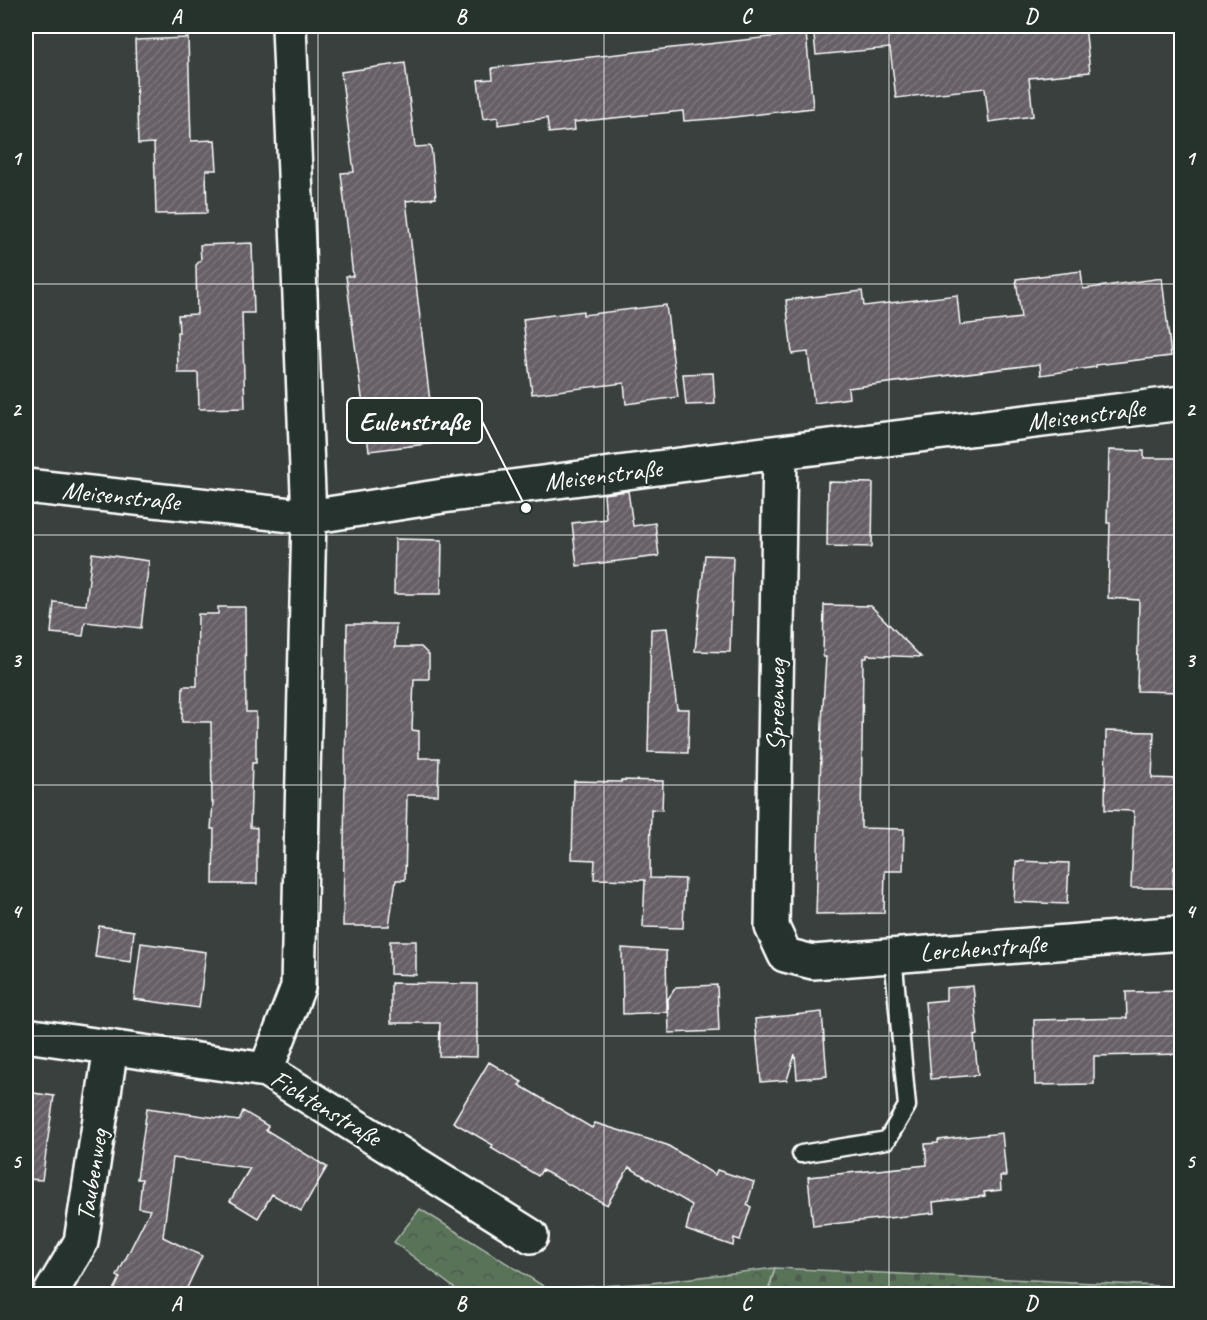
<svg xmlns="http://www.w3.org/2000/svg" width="1207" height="1320" viewBox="0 0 1207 1320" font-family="Caveat,sans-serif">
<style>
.forest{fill:url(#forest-crowns);stroke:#acb9ac;stroke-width:1.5}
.cemetery{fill:url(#cemetery-stones);stroke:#acb9ac;stroke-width:1.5}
.building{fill:url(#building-hatch);stroke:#fff;stroke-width:1.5}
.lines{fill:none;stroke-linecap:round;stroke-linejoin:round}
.service-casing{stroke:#fff;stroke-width:21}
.minor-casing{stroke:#fff;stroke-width:38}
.service{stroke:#26332d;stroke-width:16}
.minor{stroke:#26332d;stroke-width:33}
.grid{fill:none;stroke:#fff;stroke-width:1.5;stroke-opacity:0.55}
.labels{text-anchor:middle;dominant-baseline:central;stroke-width:5;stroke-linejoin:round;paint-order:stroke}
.street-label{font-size:26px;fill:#fff;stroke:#26332d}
.leader{fill:none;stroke:#fff;stroke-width:2}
.callout-dot{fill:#fff;stroke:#26332d;stroke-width:2}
.callout{fill:#26332d;stroke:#fff;stroke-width:2}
.callout-label{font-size:27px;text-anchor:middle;font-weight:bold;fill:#fff}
.neatline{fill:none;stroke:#fff;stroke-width:2}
.grid-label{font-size:20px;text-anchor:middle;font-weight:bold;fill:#fff}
</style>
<defs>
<pattern id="forest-crowns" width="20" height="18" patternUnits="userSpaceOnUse" patternTransform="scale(1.5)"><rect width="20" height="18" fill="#587359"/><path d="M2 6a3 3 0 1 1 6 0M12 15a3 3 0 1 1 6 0" fill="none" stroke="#505a51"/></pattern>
<pattern id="cemetery-stones" width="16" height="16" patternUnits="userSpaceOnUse" patternTransform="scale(1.5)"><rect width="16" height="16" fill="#587359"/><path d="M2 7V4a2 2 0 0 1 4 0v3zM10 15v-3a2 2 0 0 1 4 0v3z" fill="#505a51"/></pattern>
<pattern id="building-hatch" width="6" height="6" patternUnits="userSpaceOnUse" patternTransform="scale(1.5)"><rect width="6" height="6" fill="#665e66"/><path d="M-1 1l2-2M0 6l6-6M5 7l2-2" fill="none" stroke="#7d767d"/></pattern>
</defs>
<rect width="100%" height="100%" fill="#39403e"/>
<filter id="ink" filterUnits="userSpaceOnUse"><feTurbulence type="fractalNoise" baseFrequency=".0167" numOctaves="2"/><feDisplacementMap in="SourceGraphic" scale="12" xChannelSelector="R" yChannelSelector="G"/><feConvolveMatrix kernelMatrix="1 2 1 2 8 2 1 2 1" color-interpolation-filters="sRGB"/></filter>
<g filter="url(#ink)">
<!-- forest -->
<path class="forest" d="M420 1209 548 1289 650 1283 775 1268 767 1294H462L394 1242Z"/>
<!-- cemetery -->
<path class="cemetery" d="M775 1268 1181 1287V1294H768Z"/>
<!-- building -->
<path class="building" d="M813 26H1085L1090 72 1029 78 1033 116 989 122 985 88 896 98 890 48 816 55Z
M806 33 813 108 725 118 684 121 683 111 574 122 575 130 549 133 547 118 498 125V117L483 119 478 80 493 79 492 68Z
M188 38 191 141 215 140 217 170H206L207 213 156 214 154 143 138 144 135 40Z
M405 63 415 147 431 146 436 198 406 201 435 443 369 451 346 276H353L341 173 354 172 341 72Z
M252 243 254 313H242L245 408 199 409 198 373H178L177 332H179L178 315 197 314 196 265 201 260 200 245Z
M1081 271 1083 289 1162 278 1171 356 1096 365V367L1041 375 1040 364 848 388 849 398 814 403 808 352 792 354 786 300 862 291 864 306 957 295 960 325 1021 318 1016 279Z
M666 305 678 397 626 404 624 383 532 394 523 319 583 311V315Z
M713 373 715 404 686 405 683 374Z
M1109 450 1144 451V458H1182V692L1137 691 1139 600 1108 598 1110 523H1107Z
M828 482 873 483 872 547 827 546Z
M628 491 633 526 655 523 659 556 577 566 572 523 606 519 604 494Z
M395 539 442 540 441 594H394Z
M92 553 149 561 141 628 85 622 83 636 51 633 54 602 86 605Z
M705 555 733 556 730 652 695 651Z
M824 605 871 606 921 657 867 655V658H863L861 828 904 829 903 871H885L884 913 816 914 822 722 826 657H823Z
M218 607H245L246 712H256V763H252L250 827 257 828V884H213L214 829H211L213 802H212L211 722H182L183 686H197L198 614H218Z
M347 624H396L395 647H421L429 655V679H414L412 730 419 731V758H439L438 795H407L405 880H396L389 926H343Z
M667 628 677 709H689L688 753 648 752 651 629Z
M1106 731 1154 732 1152 778 1180 779 1177 867H1174L1173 888H1131L1134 811 1105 810Z
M621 780 663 781 662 810 651 809 650 878 685 879 683 928 643 927 645 880 594 879 595 860 572 859 574 781 621 782Z
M1016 861 1069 863 1067 904 1014 902Z
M99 926 134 931 131 962 95 957Z
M390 941H416V975L390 974Z
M141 943 206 952 199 1008 134 999Z
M622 948 666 951 667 1012 623 1014Z
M391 983 477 984V1057L439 1056 440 1023H391Z
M717 985 719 1031 669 1033 668 999 676 987Z
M973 986 978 1035 974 1036 978 1075 931 1079 925 1002 946 1000V988Z
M1179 991 1180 1054 1094 1056V1084L1035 1085 1034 1020 1127 1018 1126 992Z
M822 1012 827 1076 797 1079 795 1054 787 1080 761 1082 755 1019Z
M489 1062 522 1082 519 1085 592 1128 595 1123 667 1145 715 1175 717 1170 754 1182 747 1205 751 1207 740 1240 734 1238 733 1246 686 1230 692 1205 629 1167 607 1205 542 1170 538 1176 491 1148 493 1145 453 1122Z
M26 1092 54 1096 42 1180 26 1179Z
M147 1108 239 1121 243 1111 268 1126 266 1130 327 1167 301 1211 272 1194 258 1218 230 1201 250 1168 173 1158 163 1237 202 1256 184 1294H112L120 1278 117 1276 150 1210 139 1208 142 1179H137Z
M1002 1133 1006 1176H1000L1001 1190 984 1192 985 1196 933 1202 934 1213 813 1226 808 1177 927 1165 925 1144 938 1143V1140Z"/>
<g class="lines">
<!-- service casing -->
<g class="service-casing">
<path id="service" d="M801 1154 887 1140 907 1106 893 955"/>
</g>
<!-- minor casing -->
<g class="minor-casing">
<path id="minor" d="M780 452 772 927 785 955 813 962 1182 933
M26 486 309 517 443 496 780 452 1182 403
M26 1035 266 1070 531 1236
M266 1070 298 987 309 517 289 26
M50 1294 81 1242 111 1047"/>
</g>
<!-- service -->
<use href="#service" class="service"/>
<!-- minor -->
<use href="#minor" class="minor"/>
</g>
</g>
<!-- grid -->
<path class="grid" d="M318 26V1294M604 26V1294M889 26V1294M26 284H1182M26 535H1182M26 785H1182M26 1036H1182"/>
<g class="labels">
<!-- street labels -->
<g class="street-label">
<text transform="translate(1086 415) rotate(-7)">Meisenstraße</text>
<text transform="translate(603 475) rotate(-7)">Meisenstraße</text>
<text transform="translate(121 496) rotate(6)">Meisenstraße</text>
<text transform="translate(776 705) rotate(-89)">Spreenweg</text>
<text transform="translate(983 948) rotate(-4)">Lerchenstraße</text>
<text transform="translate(326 1108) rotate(31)">Fichtenstraße</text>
<text transform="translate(92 1175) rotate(-81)">Taubenweg</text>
</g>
</g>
<!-- callouts -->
<path class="leader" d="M526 508L482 421"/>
<circle class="callout-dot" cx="526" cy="508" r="6"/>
<rect class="callout" x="347" y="398" width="135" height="45" rx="6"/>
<g class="callout-label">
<text x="414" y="430">Eulenstraße</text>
</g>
<!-- margin -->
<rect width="1207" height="1320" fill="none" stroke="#26332d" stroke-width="66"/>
<rect x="33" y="33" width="1141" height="1254" class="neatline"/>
<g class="grid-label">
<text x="176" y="23">A</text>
<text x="461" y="23">B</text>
<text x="746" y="23">C</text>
<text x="1031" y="23">D</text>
<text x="16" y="165">1</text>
<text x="1190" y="165">1</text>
<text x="16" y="416">2</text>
<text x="1190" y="416">2</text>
<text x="16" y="667">3</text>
<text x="1190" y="667">3</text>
<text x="16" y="918">4</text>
<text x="1190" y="918">4</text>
<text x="16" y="1168">5</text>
<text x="1190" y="1168">5</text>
<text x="176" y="1310">A</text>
<text x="461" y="1310">B</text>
<text x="746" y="1310">C</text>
<text x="1031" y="1310">D</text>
</g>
</svg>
